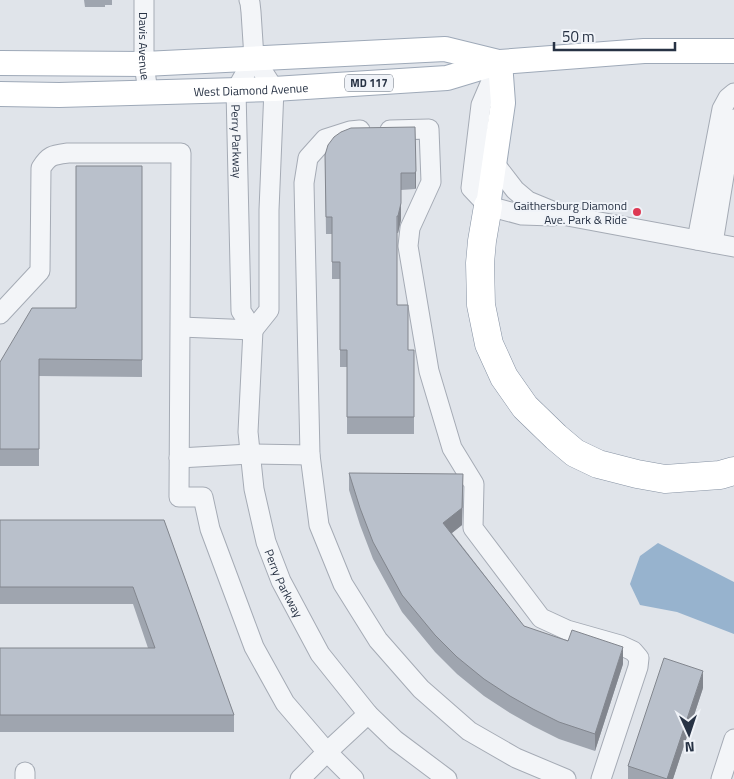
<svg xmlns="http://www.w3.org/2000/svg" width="734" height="779" viewBox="0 0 734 779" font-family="'Titillium Web',sans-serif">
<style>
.water{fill:#97b3ce}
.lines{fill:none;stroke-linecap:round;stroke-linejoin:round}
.minor-casing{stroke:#a5abb5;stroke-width:21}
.major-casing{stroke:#9ea9b8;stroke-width:26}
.highway-casing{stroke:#8692a3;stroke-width:29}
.minor{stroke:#f3f5f8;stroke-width:19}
.major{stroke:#fff;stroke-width:24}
.highway{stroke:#fff;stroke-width:28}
.wall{fill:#9fa5af}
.shaded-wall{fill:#82868e}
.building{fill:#b9c0cb;stroke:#82868e}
.poi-dot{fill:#dd3853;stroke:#f0f3f8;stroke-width:2}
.labels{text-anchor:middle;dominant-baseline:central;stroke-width:4;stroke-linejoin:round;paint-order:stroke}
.shield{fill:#f0f3f8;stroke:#636c7a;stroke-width:1}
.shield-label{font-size:11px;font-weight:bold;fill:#273244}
.street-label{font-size:12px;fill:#273244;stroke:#f0f3f8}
.poi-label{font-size:12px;fill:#273244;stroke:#f0f3f8;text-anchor:end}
</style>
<rect width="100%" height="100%" fill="#e0e4ea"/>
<!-- water -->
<path class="water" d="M658 543 734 582V634L677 612 640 605 630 584 640 556Z"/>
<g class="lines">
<!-- minor casing -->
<g class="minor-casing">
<g id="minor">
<path id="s1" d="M144 0V64L148 92"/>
<path d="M249 0 250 3 251 12 254 58 274 89 269 210V310L253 330"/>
<path id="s2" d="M254 58 236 90 241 311 253 330 248 432 254 489 266 542 281 581 320 654 368 714 395 740 447 779"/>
<path d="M499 63 481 105 471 188 488 206 522 215 553 216"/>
<path d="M360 130 350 131 325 139 308 158 304 183 310 455 319 525 343 584 378 640 421 689 469 731 516 758 566 779"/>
<path d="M390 130 429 129 431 182 410 228 408 246 429 371 452 448 474 484 473 528 541 618 567 630 620 645 633 651 639 658 638 667 601 779"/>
<path d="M495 164 515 190 528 201 562 215 734 247"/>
<path d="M697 240 722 109 728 98 734 93"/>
<path d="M713 243 731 133 734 119"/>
<path d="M0 314 40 271 41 168C49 155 53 155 68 153H181L179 497H203L210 529 254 647 285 703 327 752 354 779"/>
<path d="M181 327 253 330"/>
<path d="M179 458 250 454 310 455"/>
<path d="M25 779V772"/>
<path d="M300 779 327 752 368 714"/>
<path d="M721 779 734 739"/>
</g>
</g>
<!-- major casing -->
<g class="major-casing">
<g id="major">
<path d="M0 63 144 64 445 49 498 62"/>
<path id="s3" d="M0 94 59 95 274 89 447 78 500 62 644 51H734"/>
<path d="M488 206 503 103 500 62"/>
</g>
</g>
<!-- highway casing -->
<g class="highway-casing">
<path id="highway" d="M488 206 482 241 480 263 481 305 489 344 504 377 525 407 556 437 575 453 598 464 637 474 665 479 720 475 734 471"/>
</g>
<!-- minor -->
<use href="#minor" class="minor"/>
<!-- major -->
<use href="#major" class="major"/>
<!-- highway -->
<use href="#highway" class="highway"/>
</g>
<!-- wall -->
<path class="wall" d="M84 0H112V5H105V7H85Z
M415 127 416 188 415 189 401 190V220L398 233H397V305L408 350H414V434H347V367H340V279H332V234H326L325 155Z
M142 166V377L39 376V466H0V362L76 308Z
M349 473 463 491 462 525 452 533 524 626 623 664 595 751 559 739 533 726 510 713 484 696 457 674 435 652 402 612 373 559 360 525 349 490Z
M0 520H164L234 715V732H0V648H148L133 604H0Z
M703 688 673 779H628V766Z"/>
<!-- shaded-wall -->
<path class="shaded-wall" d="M416 171V188L415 189V173Z
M401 203V220L398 233V216Z
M463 474 462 525 443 540V523Z
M623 647V664L595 751V734Z
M703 671V688L673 779H667Z"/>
<!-- building -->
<path class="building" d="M415 127 416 171 415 173H401V203L398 216H397V305H408V350H414V417H347V350H340V262H332V217H326L325 155 328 145 334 137 341 132 351 128Z
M76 166H142V360L39 359V449H0V362L32 308H76Z
M349 473 463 474 462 508 443 523 524 626 568 641 572 630 623 647 595 734 559 722 533 709 510 696 484 679 457 657 435 635 402 595 373 542 360 508Z
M0 520H164L234 715H0V648H155L133 587H0Z
M664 658 703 671 667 779 628 766Z"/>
<!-- markers -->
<circle class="poi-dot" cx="637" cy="212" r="5"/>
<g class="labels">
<!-- shield labels -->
<rect class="shield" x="345" y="74.5" width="48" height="17" rx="4"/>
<g class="shield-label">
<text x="369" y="83">MD 117</text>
</g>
<!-- street labels -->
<g class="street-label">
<text stroke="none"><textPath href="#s1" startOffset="46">Davis Avenue</textPath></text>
<text stroke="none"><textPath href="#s3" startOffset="251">West Diamond Avenue</textPath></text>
<text stroke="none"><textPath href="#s2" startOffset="88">Perry Parkway</textPath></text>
<text stroke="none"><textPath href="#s2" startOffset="539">Perry Parkway</textPath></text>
</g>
<!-- poi labels -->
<g class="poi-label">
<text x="627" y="205">Gaithersburg Diamond<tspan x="627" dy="14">Ave. Park &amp; Ride</tspan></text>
</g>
</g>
<!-- north arrow -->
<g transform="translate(689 734) rotate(177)" stroke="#f0f3f8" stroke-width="4" paint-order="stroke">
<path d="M0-4L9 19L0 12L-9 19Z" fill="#273244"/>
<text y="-8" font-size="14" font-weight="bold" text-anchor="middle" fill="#273244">N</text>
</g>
<!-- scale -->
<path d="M554 42v8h121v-8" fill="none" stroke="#273244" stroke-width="2.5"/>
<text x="562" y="42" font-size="15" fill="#273244" stroke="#f0f3f8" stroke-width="4" paint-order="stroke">50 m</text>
</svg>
